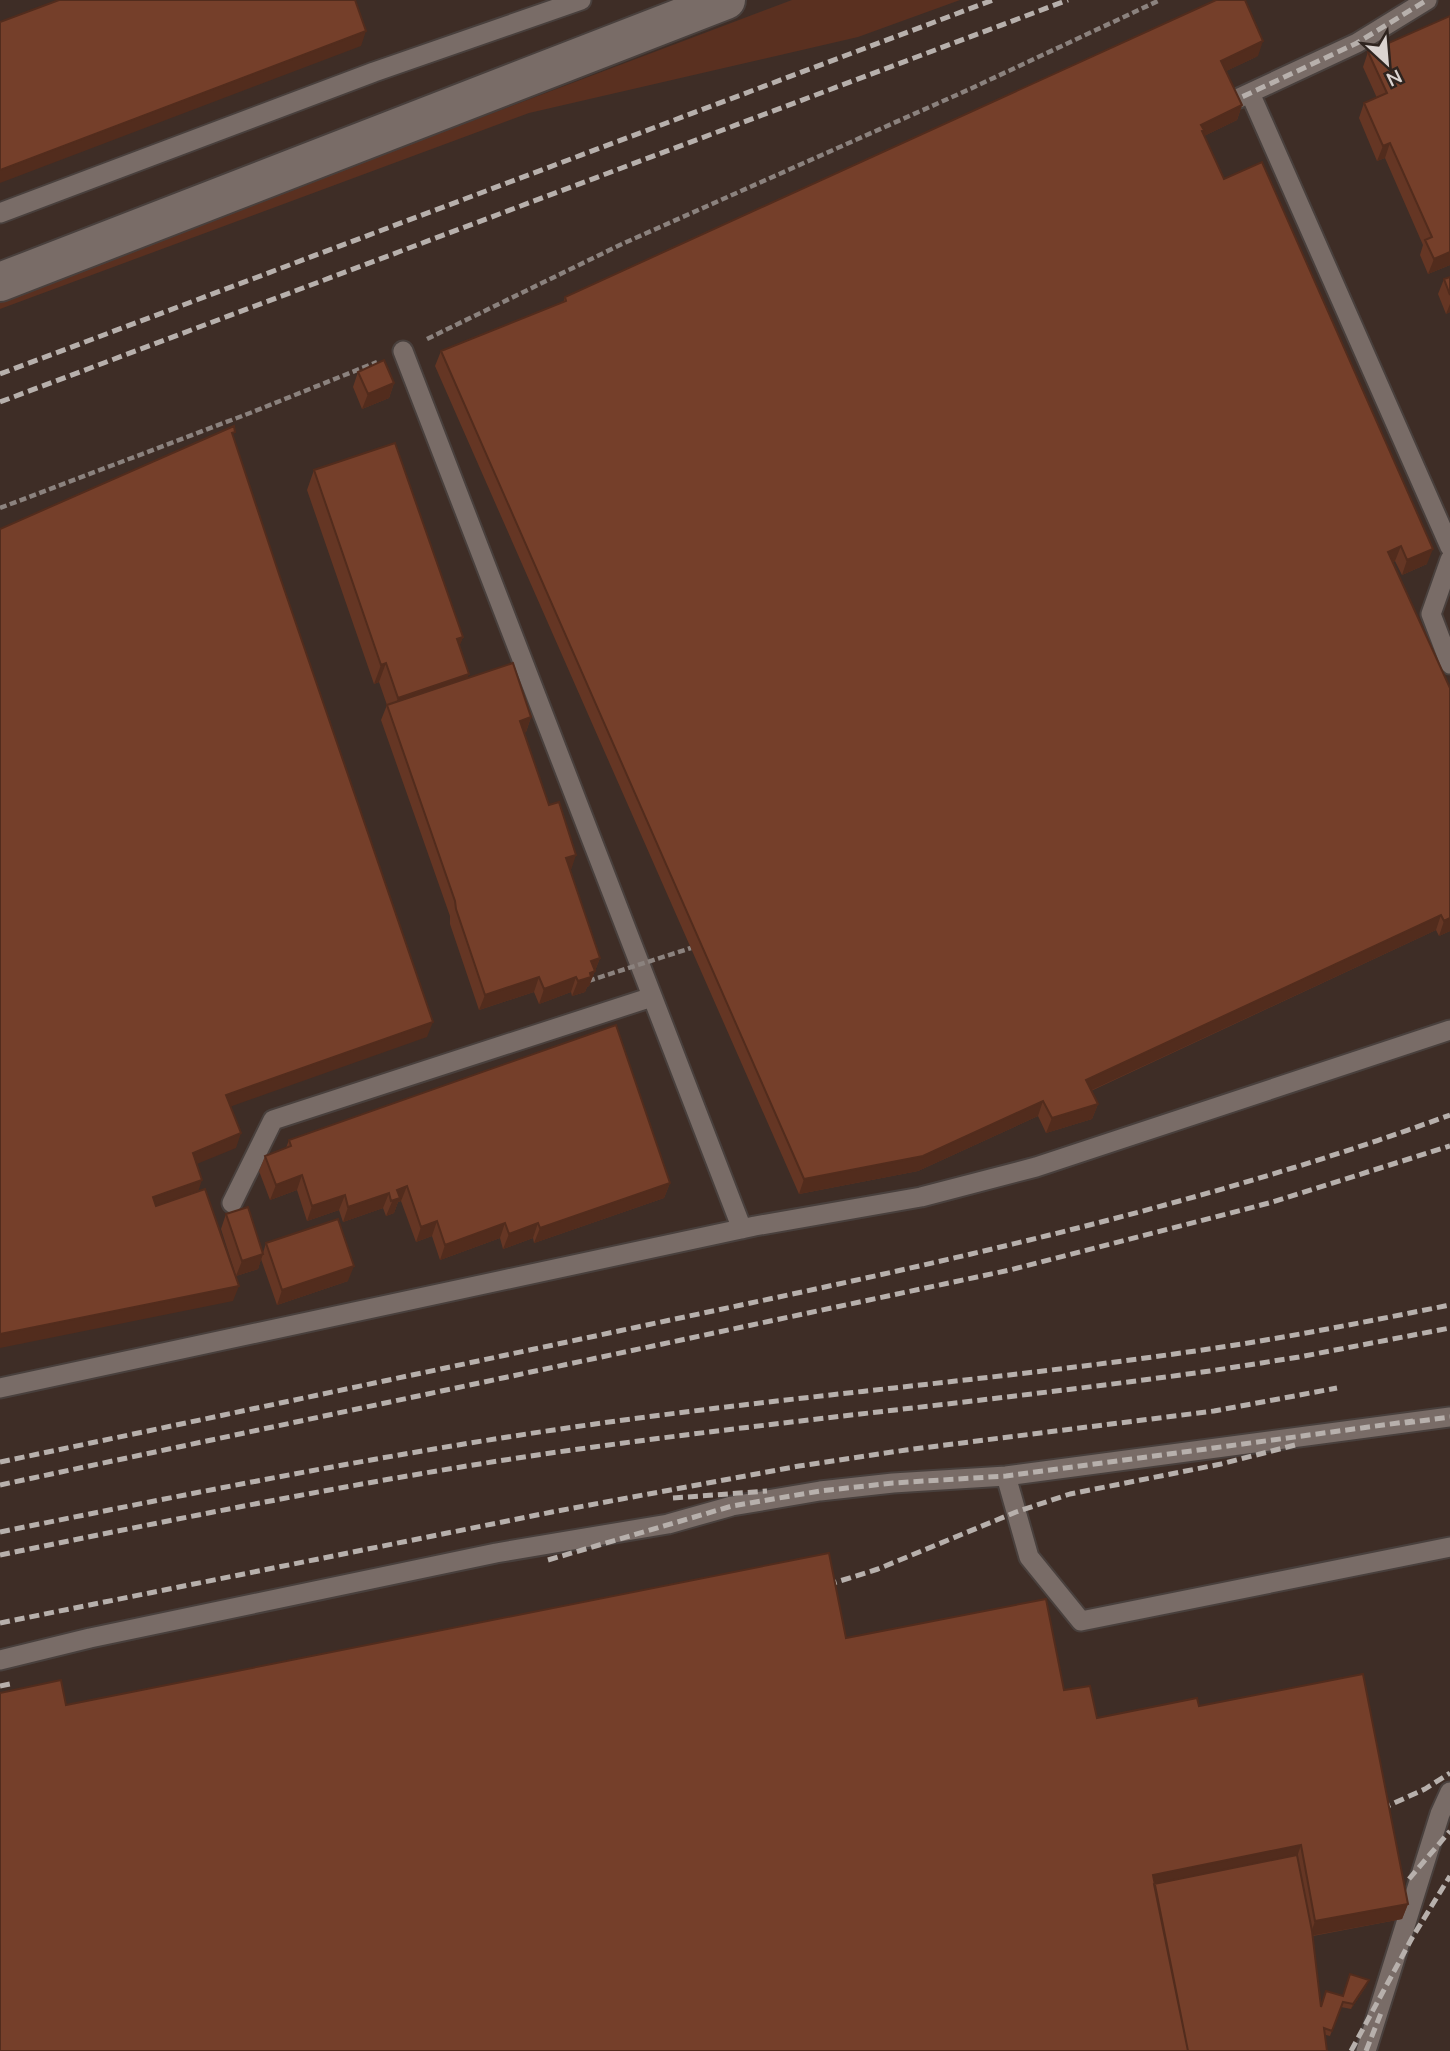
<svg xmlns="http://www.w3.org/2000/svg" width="1450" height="2051" viewBox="0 0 1450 2051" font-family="Mulish,sans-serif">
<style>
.built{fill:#3e2d26}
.green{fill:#5a3020}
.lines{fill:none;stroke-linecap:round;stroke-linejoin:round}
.service-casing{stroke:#49403d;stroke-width:23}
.minor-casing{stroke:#49403d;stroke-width:42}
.path{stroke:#8b827e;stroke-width:4.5;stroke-dasharray:7 3.5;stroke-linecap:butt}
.service{stroke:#796c67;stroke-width:19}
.minor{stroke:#796c67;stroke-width:38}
.rail{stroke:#b7b0ac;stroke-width:5;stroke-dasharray:10 5;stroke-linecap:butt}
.path-bridge{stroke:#8b827e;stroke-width:4.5;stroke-dasharray:7 3.5;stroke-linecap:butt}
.wall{fill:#653624}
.shaded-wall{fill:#522c1d}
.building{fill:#753f2a;stroke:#522c1d;stroke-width:2}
</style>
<rect width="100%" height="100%" fill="#2f241f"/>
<!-- built -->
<path class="built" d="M0 0H1450V2051H0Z"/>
<!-- green -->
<path class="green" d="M792 0H960L858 37 529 113 0 309V299Z"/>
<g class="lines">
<!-- service casing -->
<g class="service-casing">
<path id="service" d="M1250 93 1450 547
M1239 98 1357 43 1427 0
M0 213 374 72 581 0
M403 351 742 1229
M1450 560 1431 614 1450 664
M232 1203 273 1120 652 997
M0 1388 755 1226 921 1197 1036 1167 1450 1030
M1006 1476 1029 1557 1081 1621 1450 1547
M0 1660 90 1638 496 1553 668 1524 732 1506 820 1491 893 1483 1006 1476 1450 1417
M1366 2051 1440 1814 1450 1792"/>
</g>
<!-- minor casing -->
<g class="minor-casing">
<path id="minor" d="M0 282 726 0"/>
</g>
<!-- path -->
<path class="path" d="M427 339 622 244 970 89 1160 0
M0 508 250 413 377 362"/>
<!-- service -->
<use href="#service" class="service"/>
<!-- minor -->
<use href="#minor" class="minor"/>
<!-- rail -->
<path class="rail" d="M1229 103 1357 43 1427 0
M0 374 993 0
M0 402 1068 0
M1405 1423 1450 1417
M0 1462C225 1415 450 1367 675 1319 936 1264 1199 1207 1450 1115
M0 1485 1010 1270 1269 1203 1450 1146
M673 1498 767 1491
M0 1532C198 1492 395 1452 595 1424 814 1393 1036 1377 1254 1342 1320 1331 1385 1318 1450 1305
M0 1555C181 1518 362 1481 544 1454 765 1422 988 1402 1210 1371L1299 1357 1450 1328
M548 1560 732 1506 820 1491 893 1483 1006 1476 1413 1421
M827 1585 878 1569 1016 1512 1070 1494 1221 1464 1295 1445
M0 1623 552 1512 799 1466 906 1450 1214 1411 1337 1388
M0 1686 10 1684
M1381 1809 1425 1789 1450 1773
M1409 1879 1450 1831
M1351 2051 1412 1938 1450 1876
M1366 2051 1381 2013"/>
<!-- path-bridge -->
<path class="path-bridge" d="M588 981 691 948"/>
</g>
<!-- wall -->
<path class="wall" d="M1450 16V265L1428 274 1420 255 1423 245 1385 158 1377 161 1359 118 1364 103 1377 98 1363 67 1368 52Z
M1258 56 1226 71 1242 105 1237 120 1204 136 1224 179 1427 564 1402 575 1395 561 1393 562 1450 931 1439 936 1436 930 1091 1091 1098 1104 1092 1119 1046 1133 1038 1116 918 1171 799 1194 435 366 441 351 563 303 565 297Z
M1450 277V312L1446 314 1438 294 1444 279Z
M358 372 394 383 389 398 362 409 353 387Z
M314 470 463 637 459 646 468 678 531 717 526 732 524 733 600 958 589 986 587 987 585 992 572 996 571 992 539 1004 534 992 479 1010 450 924V916L381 720 387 705 379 682 374 684 307 490Z
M289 1140 670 1183 664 1198 534 1243 533 1238 503 1249 500 1238 440 1260 432 1236 416 1242 401 1201 398 1202 394 1213 386 1216 383 1208 343 1222 339 1210 307 1221 297 1190 270 1200 259 1171 265 1156 286 1148Z
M226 1214 263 1253 266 1243 348 1281 277 1305 261 1259 258 1269 236 1276 221 1229Z
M846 1638 1064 1690 1097 1718 1199 1706 1408 1904 1402 1919 1313 1936 1321 2006 1367 1985 1351 2009 1341 2007 1330 2036 66 1705Z"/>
<!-- shaded-wall -->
<path class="shaded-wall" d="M366 31 361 46 0 183V170Z
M1263 41 1258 56 1216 76 1221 61Z
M1242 105 1237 120 1202 137 1201 125Z
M1390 143 1385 158 1377 161 1383 146Z
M1450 252V265L1428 274 1434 259Z
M1450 304V312L1446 314Z
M394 383 389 398 362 409 368 394Z
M1401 546 1395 561 1383 567 1388 552Z
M1433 549 1427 564 1402 575 1407 560Z
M463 637 456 656 457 639Z
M386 663 379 682 374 684 381 665Z
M469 674 462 693 391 717 398 698Z
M531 717 526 732 515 736 520 721Z
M576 855 571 870 566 858Z
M1441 915 1436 930 1081 1095 1086 1080Z
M1450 918V931L1439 936 1444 921Z
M600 958 589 986 587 987 585 992 572 996 578 981 591 961Z
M539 977 534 992 479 1010 485 995Z
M576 977 571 992 539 1004 544 989Z
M433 1022 427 1037 221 1110 226 1095Z
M1043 1101 1038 1116 918 1171 799 1194 804 1179Z
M1098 1104 1092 1119 1046 1133 1052 1118Z
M241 1133 236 1148 187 1168 193 1153Z
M302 1175 297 1190 270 1200 276 1185Z
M202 1180 197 1195 148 1212 153 1197Z
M670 1183 664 1198 534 1243 540 1228Z
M407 1186 401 1201 398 1202 394 1213 386 1216 397 1190Z
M389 1193 383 1208 343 1222 348 1207Z
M345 1195 339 1210 307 1221 312 1206Z
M437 1221 432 1236 416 1242 421 1227Z
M505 1223 500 1238 440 1260 445 1245Z
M538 1223 533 1238 503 1249 509 1234Z
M263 1254 258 1269 236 1276 242 1261Z
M354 1266 348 1281 277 1305 282 1290Z
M239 1286 233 1301 0 1348V1334Z
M1301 1845 1296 1860 1150 1890 1153 1875Z
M1408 1904 1402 1919 1310 1936 1315 1921Z
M1369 1980 1367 1985 1351 2009 1353 2004Z"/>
<!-- building -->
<path class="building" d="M59 0H355L366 31 0 170V22Z
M1216 0H1245L1263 41 1221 61 1242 105 1201 125 1204 130 1202 131 1224 179 1262 162 1433 549 1407 560 1401 546 1388 552 1450 688V918L1444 921 1441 915 1086 1080 1098 1104 1052 1118 1043 1101 923 1156 804 1179 441 351 566 301 565 297Z
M1450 16V252L1434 259 1425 240 1432 237 1390 143 1383 146 1364 103 1387 93 1368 52Z
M1450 277V295L1444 279Z
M384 360 394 383 368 394 358 372Z
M234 426 235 432 232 433 280 577 433 1022 226 1095 241 1133 193 1153 202 1180 153 1197 156 1206 205 1189 239 1286 0 1334V529Z
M395 443 463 637 457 639 469 674 398 698 386 663 381 665 314 470Z
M513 663 531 717 520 721 549 805 559 802 576 855 566 858 600 958 591 961 595 971 590 973 591 977 578 981 576 977 544 989 539 977 485 995 456 909 455 901 387 705Z
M616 1025 670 1183 540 1228 538 1223 509 1234 505 1223 445 1245 437 1221 421 1227 407 1186 397 1190 400 1198 391 1201 389 1193 348 1207 345 1195 312 1206 302 1175 276 1185 265 1156 291 1146 289 1140Z
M248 1207 263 1254 242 1261 226 1214Z
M338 1219 354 1266 282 1290 266 1243Z
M829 1553 846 1638 1046 1599 1064 1690 1090 1686 1097 1718 1197 1698 1199 1706 1363 1674 1408 1904 1315 1921 1301 1845 1153 1875 1188 2051H0V1693L61 1680 66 1705Z
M1297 1855 1312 1931 1321 2007 1326 1991 1343 1996 1350 1974 1369 1980 1353 2004 1343 2002 1332 2031 1324 2028 1327 2051H1188L1154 1884Z"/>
<!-- north arrow -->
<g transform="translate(1387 63) rotate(154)" stroke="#2f241f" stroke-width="5" paint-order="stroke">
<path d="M0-5L12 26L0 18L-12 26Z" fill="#dad3d0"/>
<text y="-10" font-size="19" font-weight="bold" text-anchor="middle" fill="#dad3d0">N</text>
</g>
</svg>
